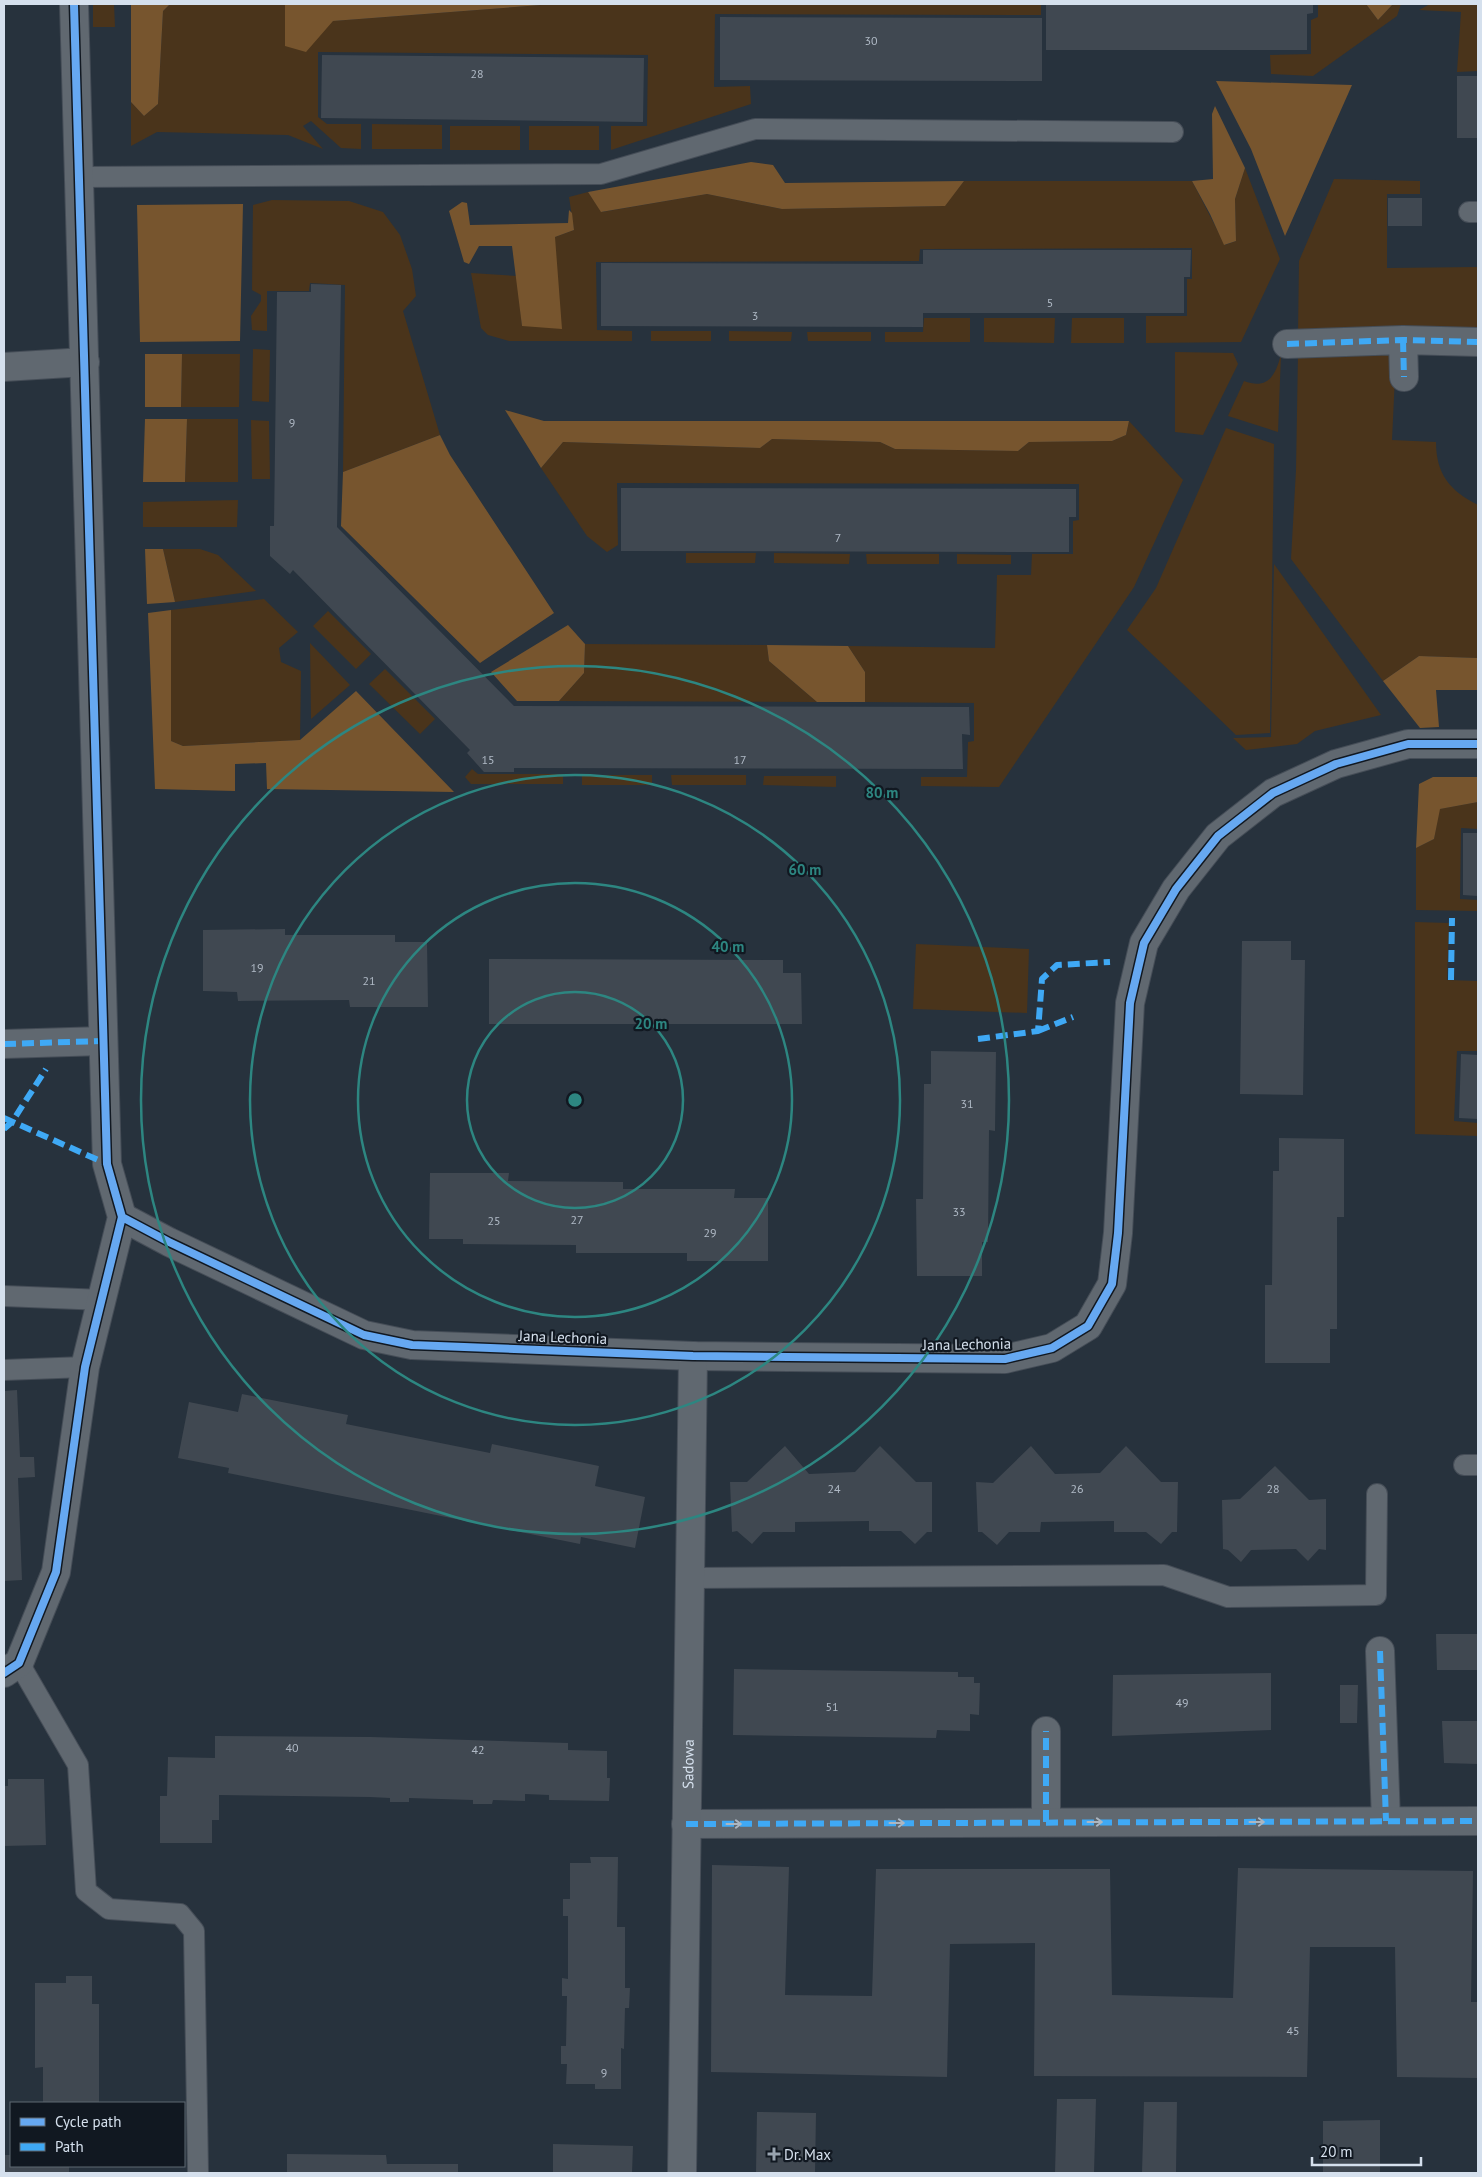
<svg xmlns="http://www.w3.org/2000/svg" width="1482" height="2177" viewBox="0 0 1482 2177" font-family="'PT Sans',sans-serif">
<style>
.green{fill:#4a341b}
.forest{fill:#77552e}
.building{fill:#404851}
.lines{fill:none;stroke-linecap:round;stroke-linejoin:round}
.service-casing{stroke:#454d57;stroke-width:22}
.pedestrian-casing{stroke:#454d57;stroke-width:30}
.minor-casing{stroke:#454d57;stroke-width:30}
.service{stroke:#606870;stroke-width:20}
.pedestrian{stroke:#606870;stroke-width:28}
.minor{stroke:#606870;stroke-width:28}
.quiet{stroke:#3fa9f5;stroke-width:6;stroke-dasharray:12 6;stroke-linecap:butt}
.cycleway-casing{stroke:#111821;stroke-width:11}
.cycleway{stroke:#66a8f1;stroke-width:8}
.oneway{stroke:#acb6c1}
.ring{fill:none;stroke:#2d8681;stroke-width:2.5}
.poi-dot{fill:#98a3af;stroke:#111821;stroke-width:2}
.labels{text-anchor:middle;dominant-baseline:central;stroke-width:4.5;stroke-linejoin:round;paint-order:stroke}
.number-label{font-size:12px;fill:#b0bac6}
.street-label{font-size:15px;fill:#d5e0ed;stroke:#111821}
.poi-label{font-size:15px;fill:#d5e0ed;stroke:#111821;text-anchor:start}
.centre{fill:#2d8681;stroke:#111821;stroke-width:2.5}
.ring-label{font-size:15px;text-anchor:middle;font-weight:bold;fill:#2d8681;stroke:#111821;stroke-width:4.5;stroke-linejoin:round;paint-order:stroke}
</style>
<rect width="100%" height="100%" fill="#27323d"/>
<!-- green -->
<path class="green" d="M93 4H114L115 27H93Z
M170 4 285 5V46L333 21 554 4H1041V15L715 14 714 87 750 86 751 104 611 150V126H647L648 55 318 52V117L327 124H361V149L341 148 311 121 303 126 323 149 288 135 157 132 131 146V102L144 116 158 104 163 11Z
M1318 4H1366L1378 20 1393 4H1401L1397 16 1313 76 1271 74 1270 55 1311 54V20L1318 17Z
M1430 4H1478V71L1457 72 1461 12 1419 10Z
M372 124 442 125V149H372Z
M450 126H520V150H450Z
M529 126H599V150H529Z
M1245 168 1280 259 1241 342 1146 343V316H1187V279H1192V248L920 249 919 261 596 262 597 330 632 331V341H509L488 335 481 328 471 273 517 276 522 326 555 237 574 230 569 197 588 192 602 212 707 194 782 209 944 206 964 181H1192L1225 245 1236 241 1235 199Z
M1334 179 1420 181V194H1387V268L1478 267V332L1298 334 1299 261Z
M272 200 349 201 383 212 400 235 412 269 416 296 403 311 440 435 343 472 345 285 310 283 309 291H267V331L252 330 251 316 261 301V295L252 290 253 205Z
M924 318H970V342H885V332H923Z
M984 318H1055L1054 343 984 342Z
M1072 318H1124V343H1071Z
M651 331H711V341H651Z
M729 331 792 332 791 341H729Z
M807 332H871V341H808Z
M253 349 270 350 269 402 252 401Z
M1175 352 1233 353 1238 364 1203 435 1175 432Z
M1389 353 1395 376 1392 440 1436 442C1436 474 1450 491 1478 505V658L1419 656 1383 681 1291 559 1296 470 1298 354Z
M182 354H240L239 407H181Z
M1281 354 1278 432 1228 416 1244 381C1268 390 1276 375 1281 354Z
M187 419H238V482H185Z
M251 420 269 421 270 479H252Z
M1129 421 1183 480 1134 587 999 787 921 786V777H967L968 742 974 741V703L865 702V672L848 646 995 648 997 575H1031L1032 554H1073V521L1079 520V484L617 483 618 545 607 552 587 536 541 468 563 442 760 448 772 439 880 442 895 449 1018 451 1029 442 1112 441 1126 435Z
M1226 428 1274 444 1270 733 1236 735 1127 630 1156 588Z
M238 500 237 527H143V502Z
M163 549H200L218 555 256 591 175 602Z
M686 553H756L755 563H686Z
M774 553 850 554 849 564 774 563Z
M866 554H939V564H867Z
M957 554 1011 555V564H957Z
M1274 564 1381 715 1315 731 1297 744 1246 750 1233 738 1271 737Z
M264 599 298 632 279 648 281 662 301 671 300 740 183 746 171 741V610Z
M328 611 371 654 356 669 313 626Z
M310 643 350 685 311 719Z
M585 644 767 645 769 661 817 702 559 701 584 673Z
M385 669 435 719 420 734 369 684Z
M472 769 478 774H563V784H471L465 777Z
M582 775H652V785H582Z
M671 775H746V785H672Z
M764 776H836V787L763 785Z
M1478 802V829L1461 828 1460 899 1478 900V911L1416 910V848L1434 839 1439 809Z
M1415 922 1449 923 1447 980 1478 981V1051H1457L1454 1121 1478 1123V1136L1415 1134Z
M916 944 1029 949 1027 1013 913 1009Z"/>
<!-- forest -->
<path class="forest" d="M131 4H170L163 11 158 104 144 116 131 102Z
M255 4H554L333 21 306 52 285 46V5Z
M1366 4H1393L1378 20Z
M1216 81 1352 85 1285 236 1251 149Z
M1215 106 1245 168 1235 199 1236 241 1224 245 1210 214 1192 181 1213 179 1212 114Z
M751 162 773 165 785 183 964 181 945 206 782 209 707 194 601 212 588 192Z
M462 202 467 203 470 225 568 223 569 210 572 213 574 230 555 237 562 329 522 326 512 246H479L469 264 464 262 449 211Z
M243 204 240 341 140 342 137 205Z
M145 354H182L181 407H145Z
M505 410 544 421H1129L1126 435 1112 441 1029 442 1018 451 895 449 880 442 772 439 760 448 563 442 541 468Z
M145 419H187L185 482H143Z
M440 435 450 455 554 613 480 663 341 526 343 472Z
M145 549H163L175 602 147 604Z
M171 610V741L183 746 300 740 356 691 454 792 267 789 266 763 235 764V791L155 789 148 613Z
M568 625 585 644 584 673 559 701H517L491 672Z
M767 645 848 646 865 672V702H817L769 661Z
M1419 656 1478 658V690H1436L1439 727 1420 728 1383 681Z
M1433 777H1478V802L1440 809 1434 839 1416 848 1419 784Z"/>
<!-- building -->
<path class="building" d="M1046 4H1313V13L1307 14V50H1046Z
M720 17 1042 18V81L720 80Z
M322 55 644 58 643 122 321 118Z
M1457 76H1478V138H1457Z
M1388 198H1422V226H1388Z
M923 250H1191L1190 277H1184V313H923V327L601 326V263L923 264Z
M311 284 341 285 337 527 514 706 969 707 970 735 962 734 963 769 514 768V772H484L467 753 470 750 293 570 290 574 270 556V526H274L277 292H311Z
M621 488 1076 489V517H1069V552L621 551Z
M1463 833H1478V896L1463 895Z
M285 929V935H395V942H427L428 1007H350L349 1000 238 1001 237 992 203 991V930Z
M1242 941H1291V960H1305L1303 1095 1240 1094Z
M489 959 783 960V973H801L802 1024H489Z
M931 1051 996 1052 995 1131 989 1130 988 1242H982V1276H917L916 1199H923L924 1084H931Z
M1461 1054 1478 1055V1119L1459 1118Z
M1279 1138 1344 1139V1217H1337V1329H1330V1363H1265V1285H1272L1273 1171H1279Z
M430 1173H509L508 1181 623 1182V1189H735L734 1198H768V1261H687V1253H576V1245L463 1244V1239H429Z
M17 1390 20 1457H34L35 1477 18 1478 22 1580 4 1581V1391Z
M242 1394 348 1415 346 1424 490 1453 492 1444 599 1466 595 1486 645 1497 635 1548 581 1537 580 1544 228 1473 229 1468 178 1458 189 1402 238 1412Z
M785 1446 809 1474 855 1472 880 1446 916 1482H932V1532H927L915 1544 901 1531H869V1521L795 1522V1532H763L752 1544 737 1531 732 1532 730 1482H747Z
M1031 1446 1055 1474 1100 1473 1126 1446 1161 1482H1178L1177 1532H1172L1161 1544 1146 1532H1114V1521L1041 1522 1040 1532H1009L997 1545 982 1532H978L976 1482 993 1483Z
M1275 1466 1309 1500 1326 1499V1550L1319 1549 1308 1561 1296 1549 1251 1550 1241 1562 1228 1550 1223 1549 1222 1500 1240 1499Z
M1436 1634H1478V1670H1437Z
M734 1669 958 1672V1677H974V1683H980L979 1715 970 1714V1731L937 1730 936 1738 733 1735Z
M1271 1673V1730L1112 1736 1113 1675Z
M1340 1685H1358L1357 1723H1340Z
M1442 1721H1478V1764L1444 1763Z
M215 1736 371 1737 568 1743V1750L607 1751V1778H610L609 1801 549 1800V1795L525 1794V1801L493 1800 492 1804H473V1800L409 1798V1802H390V1798L370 1797 219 1795V1820H212V1843H160V1796H167L168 1757 215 1758Z
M8 1779H44L46 1845 4 1846V1786H8Z
M590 1857H618L617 1927H625V1988H630L629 2008H625L624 2049 621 2048V2089H595V2084H566L567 2064H561V2046H566L567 1996H562V1978L568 1979V1916H563V1899H570V1863H591Z
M712 1865 789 1867 785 1995 872 1996 876 1869H1110L1112 1995 1233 1998 1238 1868 1473 1871 1471 2002H1478V2078L1397 2077 1395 1947H1310L1307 2077 1034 2076 1035 1943 950 1944 947 2077 711 2072Z
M66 1976H92V2004H99V2103H43V2067L35 2068V1983H66Z
M1057 2099H1096L1094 2173H1055Z
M1144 2102H1177L1176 2173H1142Z
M757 2112 816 2113 815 2173H756Z
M1380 2120V2173H1323V2121Z
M553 2144 633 2146 632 2173H553Z
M287 2154 386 2155 387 2164H458V2173H287Z
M4 2155H11V2166H69V2173H4Z"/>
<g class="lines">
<!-- service casing -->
<g class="service-casing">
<path id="service" d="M79 177 601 174 755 129 1173 132
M1469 212H1478
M4 1296 103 1300
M4 1370 85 1367
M1464 1465H1478
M690 1578 1164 1575 1228 1597 1376 1595 1377 1494
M19 1663 78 1765 86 1891 109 1909 180 1914 194 1931 198 2173"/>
</g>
<!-- pedestrian casing -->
<g class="pedestrian-casing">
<path id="pedestrian" d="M1403 340 1404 377
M1287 344 1403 340 1478 342"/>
</g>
<!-- minor casing -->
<g class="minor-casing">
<g id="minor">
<path d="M4 367 85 362"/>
<path d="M4 1044 103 1041"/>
<path d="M122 1217 169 1242 364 1335 412 1345 693 1356 1005 1359 1052 1348 1088 1326 1112 1284 1118 1233 1130 1003 1144 943 1176 889 1218 836 1273 793 1336 764 1408 744H1478"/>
<path d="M1380 1651 1386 1821"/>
<path d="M4 1673 19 1663 56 1572 85 1367 122 1217 107 1164 74 4"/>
<path d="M1046 1822V1731"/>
<path d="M686 1824 1478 1821"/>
<path id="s1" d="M682 2173 693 1356"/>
</g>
</g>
<!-- service -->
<use href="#service" class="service"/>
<!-- pedestrian -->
<use href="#pedestrian" class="pedestrian"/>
<!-- minor -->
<use href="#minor" class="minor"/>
<!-- quiet -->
<path class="quiet" d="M1403 340 1404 377
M1287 344 1403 340 1478 342
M1451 980 1452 918
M1038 1031 1073 1017
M978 1039 1038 1031 1042 979 1057 965 1110 962
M4 1044 103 1041
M4 1118 107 1164
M4 1129 12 1122 46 1069
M1380 1651 1386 1821
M1046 1822V1731
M686 1824 1478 1821"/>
<!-- cycleway casing -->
<g class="cycleway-casing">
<path id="cycleway" d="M122 1217 169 1242 364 1335 412 1345 693 1356 1005 1359 1052 1348 1088 1326 1112 1284 1118 1233 1130 1003 1144 943 1176 889 1218 836 1273 793 1336 764 1408 744H1478
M4 1673 19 1663 56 1572 85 1367 122 1217 107 1164 74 4"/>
</g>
<!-- cycleway -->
<use href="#cycleway" class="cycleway"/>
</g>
<!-- one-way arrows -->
<defs><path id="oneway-shaft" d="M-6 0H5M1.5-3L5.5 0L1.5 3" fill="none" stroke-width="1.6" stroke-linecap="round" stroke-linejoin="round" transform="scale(1.25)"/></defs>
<g class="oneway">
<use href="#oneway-shaft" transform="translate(1095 1822)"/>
<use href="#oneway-shaft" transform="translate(1257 1822)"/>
<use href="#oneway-shaft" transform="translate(897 1823)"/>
<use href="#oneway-shaft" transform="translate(734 1824)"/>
</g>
<!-- distance rings -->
<g class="ring">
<circle cx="575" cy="1100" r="108"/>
<circle cx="575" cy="1100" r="217"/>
<circle cx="575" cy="1100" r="325"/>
<circle cx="575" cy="1100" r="434"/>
</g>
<!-- markers -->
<path class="poi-dot" d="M771.5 2146.5h5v5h5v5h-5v5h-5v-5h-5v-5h5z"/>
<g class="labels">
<!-- number labels -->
<g class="number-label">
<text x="871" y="40">30</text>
<text x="477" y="73">28</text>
<text x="1050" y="302">5</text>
<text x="755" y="315">3</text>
<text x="292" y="422">9</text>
<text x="838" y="537">7</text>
<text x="488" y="759">15</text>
<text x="740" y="759">17</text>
<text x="257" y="967">19</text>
<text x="369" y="980">21</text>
<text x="967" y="1103">31</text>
<text x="959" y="1211">33</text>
<text x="577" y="1219">27</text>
<text x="494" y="1220">25</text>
<text x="710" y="1232">29</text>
<text x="834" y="1488">24</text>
<text x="1077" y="1488">26</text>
<text x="1273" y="1488">28</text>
<text x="1182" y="1702">49</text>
<text x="832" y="1706">51</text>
<text x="292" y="1747">40</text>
<text x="478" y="1749">42</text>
<text x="1293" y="2030">45</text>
<text x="604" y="2072">9</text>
</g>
<!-- street labels -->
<g class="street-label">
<text transform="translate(563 1337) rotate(2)">Jana Lechonia</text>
<text transform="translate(967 1344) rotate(-1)">Jana Lechonia</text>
<text stroke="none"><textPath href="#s1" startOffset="409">Sadowa</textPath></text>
</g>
<!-- poi labels -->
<g class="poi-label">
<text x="784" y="2154">Dr. Max</text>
</g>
</g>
<circle cx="575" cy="1100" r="8" class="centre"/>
<g class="ring-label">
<text x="882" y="798">80 m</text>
<text x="805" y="875">60 m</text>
<text x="728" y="952">40 m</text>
<text x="651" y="1029">20 m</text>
</g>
<!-- border -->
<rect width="1482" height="2177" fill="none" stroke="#d5e0ed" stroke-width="10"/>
<!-- legend -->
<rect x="10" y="2102" width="175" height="65" fill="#111821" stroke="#5f6873"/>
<rect x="20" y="2118" width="25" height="8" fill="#66a8f1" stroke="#5f6873"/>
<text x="55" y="2127" font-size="15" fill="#d5e0ed">Cycle path</text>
<rect x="20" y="2143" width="25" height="8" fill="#3fa9f5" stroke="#5f6873"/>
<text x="55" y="2152" font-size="15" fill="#d5e0ed">Path</text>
<!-- scale -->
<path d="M1312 2157v8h109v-8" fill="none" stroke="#d5e0ed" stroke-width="2.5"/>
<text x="1320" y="2157" font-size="15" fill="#d5e0ed" stroke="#111821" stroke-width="4" paint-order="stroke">20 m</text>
</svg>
